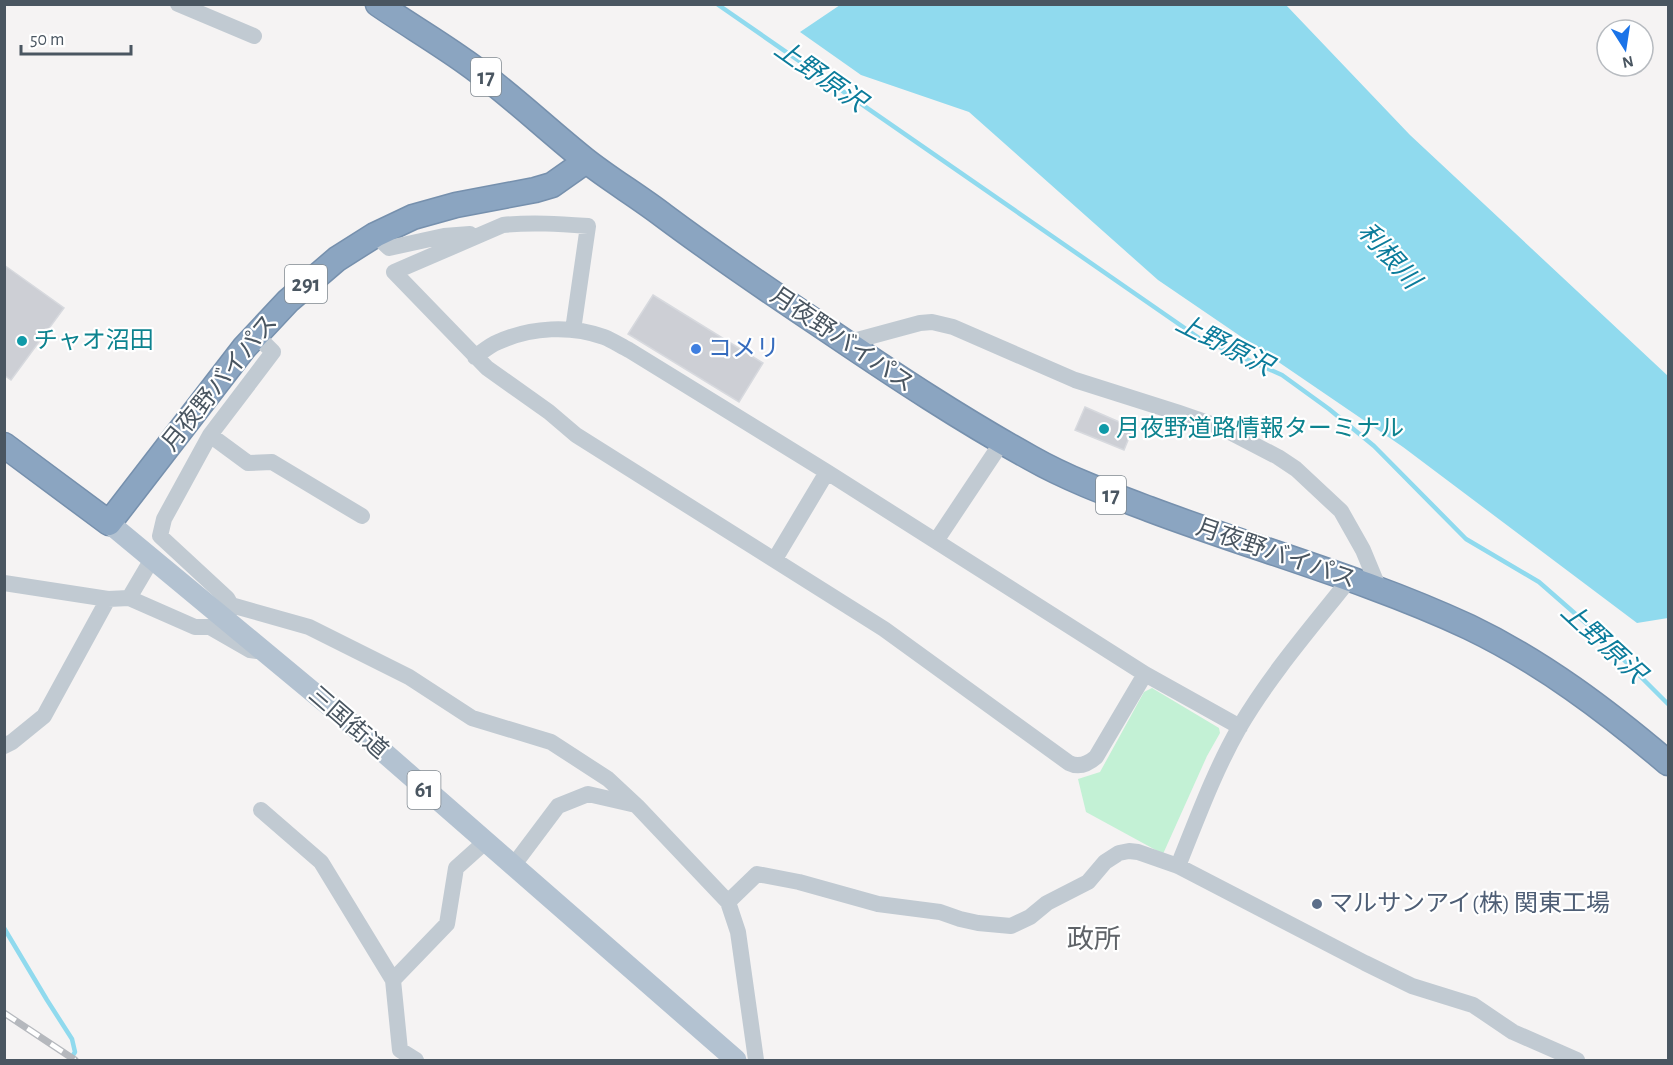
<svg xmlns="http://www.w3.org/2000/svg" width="1673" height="1065" viewBox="0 0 1673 1065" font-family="'Alegreya Sans','Noto Sans JP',sans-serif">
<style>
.green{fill:#c3f1d5}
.water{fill:#90daee}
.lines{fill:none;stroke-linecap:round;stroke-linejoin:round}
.stream{stroke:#90daee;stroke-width:4.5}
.building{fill:#cdcfd5;stroke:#d7d9de;stroke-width:1.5}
.highway-casing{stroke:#7690ad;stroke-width:27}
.minor{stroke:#c1cad2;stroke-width:16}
.major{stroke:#b3c2d1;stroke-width:21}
.highway{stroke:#8ba5c1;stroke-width:24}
.rail-casing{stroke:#b5b8bd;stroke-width:7}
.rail{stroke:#fff;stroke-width:4.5;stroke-dasharray:14;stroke-linecap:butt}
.culture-dot{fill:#0f9aa8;stroke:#fff;stroke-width:2}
.shop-dot{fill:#3f7fe0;stroke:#fff;stroke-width:2}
.service-dot{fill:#5c6f8a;stroke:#fff;stroke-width:2}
.labels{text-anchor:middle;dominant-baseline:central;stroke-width:4.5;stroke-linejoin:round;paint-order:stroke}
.shield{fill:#fff;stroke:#808990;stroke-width:1.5}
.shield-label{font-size:22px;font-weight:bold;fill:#4a5661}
.street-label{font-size:24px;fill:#4a5661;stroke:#fff}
.culture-label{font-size:24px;fill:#0d838f;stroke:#fff;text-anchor:start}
.shop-label{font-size:24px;fill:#366cbe;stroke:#fff;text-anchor:start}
.service-label{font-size:24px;fill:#4e5e75;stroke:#fff;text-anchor:start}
.water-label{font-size:26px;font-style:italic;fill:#0c7c9b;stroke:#fff}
.quarter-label{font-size:27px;fill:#5f6368;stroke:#fff}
</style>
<rect width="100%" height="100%" fill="#f5f3f3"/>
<!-- green -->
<path class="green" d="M1152 688 1219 728 1220 733 1207 756 1163 854 1086 812 1078 779 1100 772 1144 692Z"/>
<!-- water -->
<path class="water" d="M840 5H1286L1410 135 1668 376V618L1637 623 1403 447 1158 280 969 112 861 75 800 32Z"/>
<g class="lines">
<!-- stream -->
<path class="stream" d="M717 4 1199 338 1282 375 1329 409 1374 446 1466 539 1539 582 1595 631 1668 704
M4 928 47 1000 72 1039 75 1052 70 1060"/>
</g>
<!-- building -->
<path class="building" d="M4 265 64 308 11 380 4 375Z
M653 295 763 363 739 402 628 334Z
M1085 407 1133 428 1124 450 1075 430Z"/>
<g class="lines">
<!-- highway casing -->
<g class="highway-casing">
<path id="highway" d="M378 4C407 24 438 42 467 63 508 92 544 127 584 159 609 179 638 196 664 216 719 257 775 295 832 333 897 377 962 420 1031 458 1068 479 1109 494 1149 509 1255 549 1366 579 1469 627 1542 662 1607 711 1668 763
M4 445 109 523 244 348 288 301 337 259 375 235 413 217 456 205 535 190 552 185 586 161"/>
</g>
<!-- minor -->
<path class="minor" d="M178 4 254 36
M375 235 389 248 444 236 470 234
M573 330 588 226C560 224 532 222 503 225L394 272 487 368 549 412 576 435 884 629 1069 763C1079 768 1088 764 1096 757L1145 674
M256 335 273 352 210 435 248 463 272 462 362 516
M846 343 920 323 932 322 953 327 1075 380 1179 413 1220 427 1278 457 1296 469 1341 511 1363 550 1380 591
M475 357C482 352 490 345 498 342 531 327 571 325 604 337 612 340 621 346 629 350L827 472 1145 674 1240 727
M210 435 164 519 160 536 227 598 231 605
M936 541 1002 442
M775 559 827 472
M4 583 108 599 129 598 195 627H210L250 650 257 651
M129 598 152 559
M221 615 231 605 309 627 409 677 472 718 551 742 608 779 637 806 728 902 738 932 756 1060
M4 746 12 742 44 716 108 599
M261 810 321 862 393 980 400 1050 416 1060
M513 866 558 806 588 794 636 805
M1178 866C1197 819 1214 772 1239 728 1270 675 1311 628 1349 580
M728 902 757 874 799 882 878 904 940 912 960 919 978 923 1011 926 1030 917 1047 903 1088 882 1105 862 1119 853 1129 851 1138 852 1178 866 1365 963 1412 986 1473 1005 1513 1032 1577 1060
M393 980 447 924 456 868 485 842"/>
<!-- major -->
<path class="major" d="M109 523 349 722 736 1060"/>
<!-- highway -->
<use href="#highway" class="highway"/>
<!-- rail casing -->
<g class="rail-casing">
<path id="rail" d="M4 1013 75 1060"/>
</g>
<!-- rail -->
<use href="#rail" class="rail"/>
</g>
<!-- markers -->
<g class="culture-dot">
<circle cx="22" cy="341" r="6"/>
<circle cx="1104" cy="429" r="6"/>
</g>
<circle class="shop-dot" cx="696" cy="349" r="6"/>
<circle class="service-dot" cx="1317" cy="904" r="6"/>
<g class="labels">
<!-- shield labels -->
<g class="shield">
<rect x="471" y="58" width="30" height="38" rx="4.5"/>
<rect x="285" y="265" width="42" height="38" rx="4.5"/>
<rect x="1096" y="476" width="30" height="38" rx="4.5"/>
<rect x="407.5" y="771" width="33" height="38" rx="4.5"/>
</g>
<g class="shield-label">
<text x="486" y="77">17</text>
<text x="306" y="284">291</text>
<text x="1111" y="495">17</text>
<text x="424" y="790">61</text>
</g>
<!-- street labels -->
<g class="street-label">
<text transform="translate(842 340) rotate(34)">月夜野バイパス</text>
<text transform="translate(220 383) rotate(-51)">月夜野バイパス</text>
<text transform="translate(1276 554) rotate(19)">月夜野バイパス</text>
<text transform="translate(348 723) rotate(41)">三国街道</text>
</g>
<!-- culture labels -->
<g class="culture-label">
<text x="34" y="341">チャオ沼田</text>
<text x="1116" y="429">月夜野道路情報ターミナル</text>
</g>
<!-- shop labels -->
<g class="shop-label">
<text x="708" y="349">コメリ</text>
</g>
<!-- service labels -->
<g class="service-label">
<text x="1329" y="904">マルサンアイ(株) 関東工場</text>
</g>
<!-- water labels -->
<g class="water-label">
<text transform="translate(820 76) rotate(35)">上野原沢</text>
<text transform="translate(1389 256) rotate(48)">利根川</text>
<text transform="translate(1224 345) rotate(27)">上野原沢</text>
<text transform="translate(1603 643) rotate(43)">上野原沢</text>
</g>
<!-- quarter labels -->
<g class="quarter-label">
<text x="1094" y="939">政所</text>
</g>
</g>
<!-- border -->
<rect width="1673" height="1065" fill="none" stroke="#4a5661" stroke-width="12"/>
<!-- north arrow -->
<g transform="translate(1625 48) rotate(168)"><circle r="28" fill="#ffffff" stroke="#b7bbc0" stroke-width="1.5"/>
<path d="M0-4.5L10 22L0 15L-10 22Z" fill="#1a73e8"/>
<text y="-9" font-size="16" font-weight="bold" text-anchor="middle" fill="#4a5661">N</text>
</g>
<!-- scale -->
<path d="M21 45v9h110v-9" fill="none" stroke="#4a5661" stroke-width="3"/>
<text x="30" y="45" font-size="18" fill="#4a5661" stroke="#ffffff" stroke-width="4.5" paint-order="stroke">50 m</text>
</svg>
